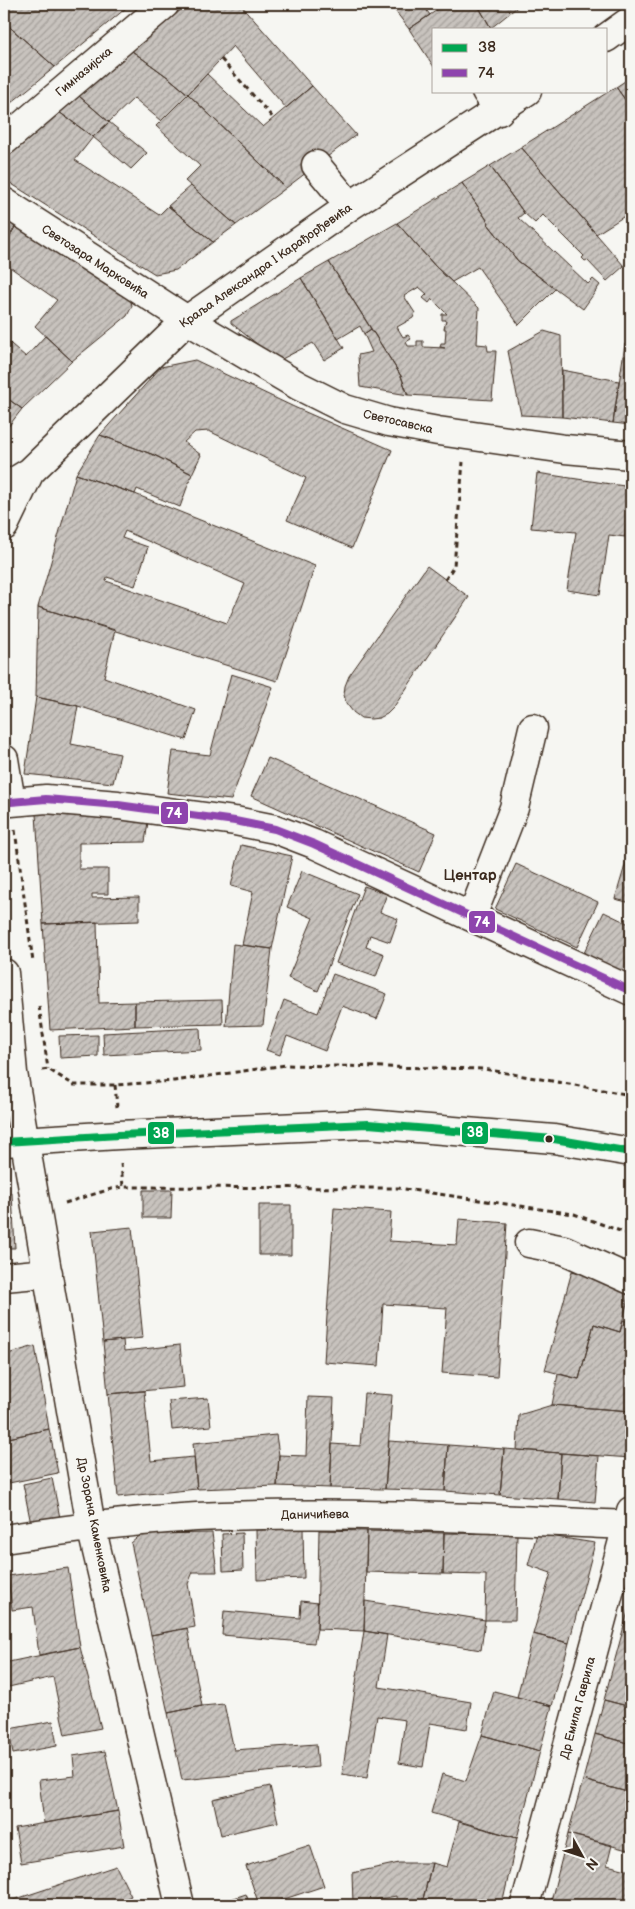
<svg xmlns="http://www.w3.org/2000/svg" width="635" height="1909" viewBox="0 0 635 1909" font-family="'Balsamiq Sans',sans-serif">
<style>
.building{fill:url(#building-hatch);stroke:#3b2a1e;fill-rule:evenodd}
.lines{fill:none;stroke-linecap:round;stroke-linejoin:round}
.minor-casing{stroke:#3b2a1e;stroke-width:31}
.major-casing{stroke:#3b2a1e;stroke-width:31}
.path{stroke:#3b2a1e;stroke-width:3;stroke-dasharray:5 4;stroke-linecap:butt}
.minor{stroke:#f6f6f2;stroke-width:28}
.major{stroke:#f6f6f2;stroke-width:28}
.bus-1-casing{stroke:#f6f6f2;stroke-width:11}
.bus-2-casing{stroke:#f6f6f2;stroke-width:11}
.bus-1{stroke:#00a651;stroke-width:8}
.bus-2{stroke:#8e44ad;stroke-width:8}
.bus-dot{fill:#3b2a1e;stroke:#f6f6f2;stroke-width:2}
.labels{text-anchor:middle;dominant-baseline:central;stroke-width:5;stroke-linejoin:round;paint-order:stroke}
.street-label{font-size:12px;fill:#3b2a1e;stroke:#f6f6f2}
.quarter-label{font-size:15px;font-weight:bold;fill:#3b2a1e;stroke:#f6f6f2}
.line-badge{stroke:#f6f6f2;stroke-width:2}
.badge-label{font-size:14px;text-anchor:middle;font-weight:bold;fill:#fff}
</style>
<defs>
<pattern id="building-hatch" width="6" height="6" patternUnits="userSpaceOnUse" patternTransform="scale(1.25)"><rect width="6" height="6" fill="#c8c3be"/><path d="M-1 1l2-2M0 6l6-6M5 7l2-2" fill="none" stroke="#a49f9a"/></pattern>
</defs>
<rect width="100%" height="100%" fill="#f6f6f2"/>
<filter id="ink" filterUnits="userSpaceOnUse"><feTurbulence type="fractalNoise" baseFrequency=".02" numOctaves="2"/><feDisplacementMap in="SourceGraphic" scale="10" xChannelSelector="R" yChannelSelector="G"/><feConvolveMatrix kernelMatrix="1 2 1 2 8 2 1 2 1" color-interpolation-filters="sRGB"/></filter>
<g filter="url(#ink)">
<!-- building -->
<path class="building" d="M4 4H50L56 10 62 4H131L55 67 4 22Z
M188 4H240L312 86 286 108 233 46 188 94 169 78 132 51Z
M390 4H422L430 15 409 29Z
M446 4H477L491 28 434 29V67L409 29Z
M477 4H521L491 28Z
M4 22 55 67 11 103 4 96Z
M132 51 169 78 188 94 161 121 134 98 109 122 79 96Z
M207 74 263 127 312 86 356 135 286 188 188 94Z
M631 77V108L616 87Z
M616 87 631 108V212L596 234 521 147Z
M188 94 286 188 236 225 185 181 200 166 156 126Z
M4 96 11 103 4 110Z
M79 96 109 122 93 137 59 112Z
M59 112 93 137 75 160 159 215 168 206 213 242 176 270 155 274 7 181 4 160Z
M109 122 147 153 131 169 93 137Z
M521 147 624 266 607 281 587 260 585 261 582 258 584 256 543 215 535 223 524 213 490 166Z
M490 166 524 213 518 218 588 284 593 279 600 285 583 309 518 261 488 224 489 223 462 183Z
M462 183 489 223 488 224 518 261 555 289 519 325 478 267 452 282 435 266 397 223Z
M191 186 236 225 213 242 168 206Z
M4 213 18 222 4 246Z
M18 222 130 297 132 306 127 316 72 361 35 326 57 300 4 263V246Z
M397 223 435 266 479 308 477 344 487 345 488 351H496L492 400 408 395 401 376 329 262ZM419 287 427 294 423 298 429 303 432 299 447 314H442V320H446L444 329H446L445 343H441L440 347 445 348 423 347V341H417V346H408L406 342 411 339 408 335 403 337 397 327 413 318 415 313 404 296Z
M329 262 371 329 364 334 360 326 338 339 301 278Z
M301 278 344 348 324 360 313 343 278 361 231 323V321Z
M371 329 401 376 408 395 360 387 358 355 372 352 364 334Z
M544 331 561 336 562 417 521 415 508 351Z
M45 336 72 361 22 409 4 396V338L26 357Z
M625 344 631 345V425L613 423Z
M195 360 294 407 392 450 352 548 287 520 306 478 209 431 195 432 184 442 201 455 192 474 154 455 100 435 161 367Z
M562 370 619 381 613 423 562 417Z
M4 396 22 409 4 432Z
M100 435 154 455 192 474 180 507 137 489 135 494 76 474Z
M537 473 631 487 625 537 609 535 600 595 567 590 576 532 531 528Z
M76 474 135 494 315 566 277 681 38 607ZM125 531 245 584 227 623 106 581 107 577 135 586 148 547 122 538Z
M631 494V538L625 537Z
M427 566 469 597 393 708 387 714 379 718 371 719 361 718 353 712 346 703 344 695 345 686 349 676Z
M38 607 115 630 104 677 196 710 186 740 78 706 36 697Z
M231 674 273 687 231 800 167 793 173 751 210 755Z
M36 697 78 706 71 744 120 754 113 783 25 774Z
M268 758 436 833 419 872 251 796Z
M83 809 149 815 145 842 79 843V869H108V894H92V898L139 897V921L43 924 36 814Z
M241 845 292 856 272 949 242 945 253 892 231 886Z
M629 852 631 853V903L615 899Z
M516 864 598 902 577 947 495 909Z
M302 871 358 894 318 991 288 978 313 918 287 907Z
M364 886 387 894 380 912 398 919 390 942 370 935 366 947 384 954 376 977 336 963Z
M604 912 631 925V965L625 978 582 957Z
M97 922 99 1003 135 1002V1026L50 1030 43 924Z
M233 944 272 949 263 1025 226 1026Z
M333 974 387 994 377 1019 342 1006 325 1051 287 1036 280 1055 266 1050 284 1000 318 1013Z
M222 1000 223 1024 135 1026V1002Z
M200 1028 201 1050 104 1055 103 1033Z
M98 1035V1056L60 1058 59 1036Z
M143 1190H172L171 1218H143Z
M4 1194H12L15 1248H4Z
M259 1205H291V1255H259Z
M334 1208 391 1212 389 1241 457 1245 459 1219 507 1223 497 1377 442 1373 447 1308 383 1304 379 1366 324 1362Z
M132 1227 143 1338 103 1342 92 1231Z
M572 1271 631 1287 620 1332 594 1324 579 1379 545 1370Z
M623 1320 631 1323V1411L552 1405 558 1374 579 1379 594 1324 620 1332Z
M123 1340 124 1351 180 1345 184 1387 108 1394 103 1342Z
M35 1346 49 1429 9 1438 4 1405V1374L9 1372 4 1355Z
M4 1355 9 1372 4 1374Z
M144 1391 151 1461 194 1457 197 1489 118 1497 108 1394Z
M364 1393 392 1395 385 1489 330 1488 332 1444 360 1446Z
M308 1397 334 1398 330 1488 277 1486 279 1455 306 1456Z
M208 1398 211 1426 172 1430 169 1401Z
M552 1405 631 1411V1458L517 1450 519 1415Z
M49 1429 58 1473 4 1484V1439Z
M276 1435 279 1455 277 1486 197 1489 193 1443Z
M389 1441 448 1445 445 1491 385 1489Z
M448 1445 504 1449 500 1495 445 1491Z
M504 1449 561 1453 558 1499 500 1495Z
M561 1453 599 1456 595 1502 558 1499Z
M52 1478 60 1518 31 1524 23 1484Z
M303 1529 304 1578 257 1580 256 1530Z
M319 1530 367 1531 364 1631 317 1629Z
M367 1531 444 1533 443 1574 366 1572Z
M212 1533 217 1572H193L188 1584 195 1627 151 1635 131 1543 142 1534Z
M242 1533 243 1570 223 1571 222 1534Z
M444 1533 517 1534 515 1620H485L486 1575 443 1574Z
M537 1534 595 1543 569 1643 533 1634 551 1573 528 1565Z
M68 1568 80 1647 39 1655 33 1607 12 1610 8 1576Z
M301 1601 318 1603 317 1629 314 1643 222 1635 224 1611 300 1618Z
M365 1601 485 1620 481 1650 364 1631Z
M630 1604H631V1707L604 1700Z
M187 1628 202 1706 168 1713 151 1635Z
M364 1631 387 1635 379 1687 471 1702 467 1729 430 1723 423 1767 399 1763 405 1720 377 1716 367 1778 342 1774Z
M533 1634 569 1643 552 1706 517 1697Z
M80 1647 101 1728 65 1735 53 1677 4 1688V1663Z
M494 1691 552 1706 540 1751 482 1735Z
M604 1700 631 1707V1744L595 1734Z
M224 1704 234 1750 316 1744 318 1767 182 1780 168 1713 202 1706Z
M53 1721 57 1746 13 1754 9 1729Z
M595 1734 631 1744V1793L583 1780Z
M482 1735 540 1751 517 1838 431 1813 442 1774 466 1781Z
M105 1751 118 1811 44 1823 39 1780 75 1776 73 1756Z
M583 1780 631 1793V1851L568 1834Z
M270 1786 278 1822 221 1835 213 1799Z
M118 1811 124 1846 21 1863 15 1828Z
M459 1822 517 1838 502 1905H447L423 1899 432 1863 447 1867Z
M568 1834 612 1845 607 1865 631 1871V1905H550Z
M310 1845 324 1886 266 1905H259L246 1866Z
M399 1863H432L423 1899 424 1905H397L396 1896 353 1904 352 1873Z
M116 1866 131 1896 116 1905H4V1903Z
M246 1894 250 1905H216V1904Z"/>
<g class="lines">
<!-- minor casing -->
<g class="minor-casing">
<path id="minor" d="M606 38 631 20
M486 91 499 111
M4 141 165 4
M316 165 350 206
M4 202 187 320 299 386 345 409 389 422 438 431 565 449 631 455
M4 488 30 472 187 320 350 206 527 91
M4 526 30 472
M4 759 11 802 46 799 118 805 235 821 275 829 314 844 631 991
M472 916 514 808 533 728
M4 973 13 1073 91 1526 180 1905
M529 1243 564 1250 631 1280
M4 1277 48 1273
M4 1539C76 1528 149 1518 222 1516 357 1511 492 1519 627 1525
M525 1905 631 1511"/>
</g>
<!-- major casing -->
<g class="major-casing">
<path id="major" d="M4 1142 119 1135 368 1124 554 1139 631 1152"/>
</g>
<!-- path -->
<path class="path" d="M432 4 437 11
M221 59 274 119
M445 580 454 566 463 462
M15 830 33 962
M39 1006 48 1069
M42 1070 48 1069 74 1085H115L174 1081 286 1065 484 1069 631 1095
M115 1085 117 1107
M121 1163 123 1187
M65 1203 111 1189 123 1187 398 1188 574 1214 631 1235"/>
<!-- minor -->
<use href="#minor" class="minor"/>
<!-- major -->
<use href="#major" class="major"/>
<!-- bus-1 casing -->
<g class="bus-1-casing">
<path id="bus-1" d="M4 1142 119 1135 368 1124 554 1139 631 1152"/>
</g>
<!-- bus-2 casing -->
<g class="bus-2-casing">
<path id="bus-2" d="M11 802 46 799 118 805 235 821 275 829 314 844 631 991"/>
</g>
<!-- bus-1 -->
<use href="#bus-1" class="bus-1"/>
<!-- bus-2 -->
<use href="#bus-2" class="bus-2"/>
</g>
</g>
<!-- markers -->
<circle class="bus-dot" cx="549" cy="1139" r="4.5"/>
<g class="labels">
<!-- street labels -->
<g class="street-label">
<text transform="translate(84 72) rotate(-40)">Гимназијска</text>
<text transform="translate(95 262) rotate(33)">Светозара Марковића</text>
<text transform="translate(266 266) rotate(-35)">Краља Александра I Карађорђевића</text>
<text transform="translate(398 422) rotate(13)">Светосавска</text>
<text transform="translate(315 1515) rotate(-1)">Даничићева</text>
<text transform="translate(94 1525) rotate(79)">Др Зорана Каменковића</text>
<text transform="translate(578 1708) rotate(-75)">Др Емила Гаврила</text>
</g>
<!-- quarter labels -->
<g class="quarter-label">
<text x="470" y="875">Центар</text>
</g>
</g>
<g class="line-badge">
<rect x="160" y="801" width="29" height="24" rx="5" fill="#8e44ad"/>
<rect x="468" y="910" width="28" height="24" rx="5" fill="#8e44ad"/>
<rect x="461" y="1121" width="28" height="24" rx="5" fill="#00a651"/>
<rect x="147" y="1121" width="28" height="24" rx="5" fill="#00a651"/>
</g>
<g class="badge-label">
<text x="174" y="818">74</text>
<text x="482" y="927">74</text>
<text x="475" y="1137">38</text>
<text x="161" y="1138">38</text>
</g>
<!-- margin -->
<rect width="635" height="1909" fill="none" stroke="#f6f6f2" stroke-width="20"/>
<rect x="10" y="10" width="615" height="1889" fill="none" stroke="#3b2a1e" stroke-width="2" filter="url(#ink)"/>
<!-- legend -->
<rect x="432" y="28" width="175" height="65" fill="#f6f6f2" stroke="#aba49d"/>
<rect x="442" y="44" width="25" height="8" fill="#00a651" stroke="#aba49d"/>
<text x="478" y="52" font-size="15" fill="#3b2a1e">38</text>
<rect x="442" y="69" width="25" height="8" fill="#8e44ad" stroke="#aba49d"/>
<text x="478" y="78" font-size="15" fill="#3b2a1e">74</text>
<!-- north arrow -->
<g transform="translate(582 1856) rotate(130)" stroke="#f6f6f2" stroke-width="4" paint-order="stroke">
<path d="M0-4L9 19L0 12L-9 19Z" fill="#3b2a1e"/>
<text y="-8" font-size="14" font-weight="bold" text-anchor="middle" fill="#3b2a1e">N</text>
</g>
</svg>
